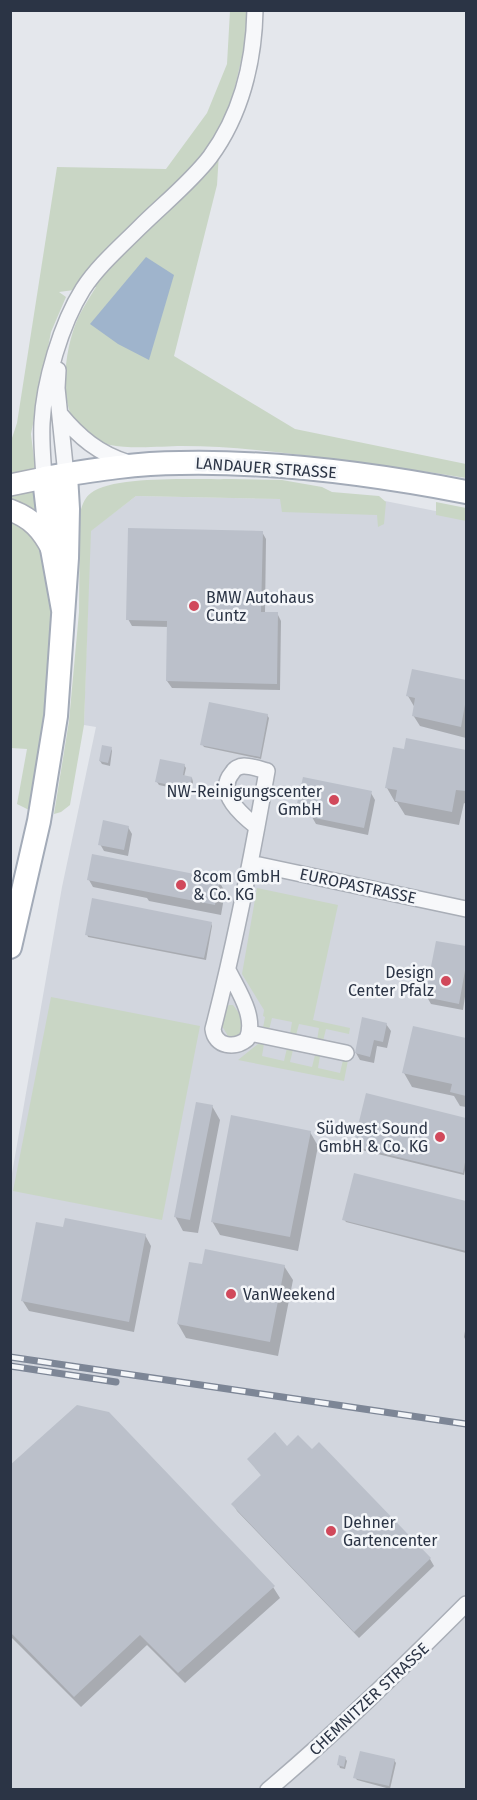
<svg xmlns="http://www.w3.org/2000/svg" width="477" height="1800" viewBox="0 0 477 1800" font-family="'Fira Sans',sans-serif">
<style>
.built{fill:#d2d6de}
.green{fill:#c9d6c5}
.water{fill:#9fb4cc}
.shadow{fill:#0003}
.building{fill:#bbc0ca}
.lines{fill:none;stroke-linecap:round;stroke-linejoin:round}
.street-casing{stroke:#a9aeb7;stroke-width:18}
.secondary-casing{stroke:#a9aeb7;stroke-width:24}
.primary-casing{stroke:#a3abb8;stroke-width:26}
.street{stroke:#f7f8fa;stroke-width:15}
.secondary{stroke:#fff;stroke-width:21}
.primary{stroke:#fff;stroke-width:22}
.rail-casing{stroke:#7d8696;stroke-width:7}
.rail{stroke:#f4f6f9;stroke-width:4.5;stroke-dasharray:14;stroke-linecap:butt}
.poi-dot{fill:#d1495b;stroke:#f4f6f9;stroke-width:2}
.labels{text-anchor:middle;dominant-baseline:central;stroke-width:5;stroke-linejoin:round;paint-order:stroke}
.street-label{font-size:16px;fill:#2b3445;stroke:#f4f6f9}
.poi-label{font-size:16px;fill:#2b3445;stroke:#f4f6f9;text-anchor:start}
</style>
<rect width="100%" height="100%" fill="#e4e7ec"/>
<!-- built -->
<path class="built" d="M136 496 385 501 466 517V1789L11 1790V1179L62 887 96 727 84 725 90 531Z"/>
<!-- green -->
<path class="green" d="M230 11H250V24L219 153 217 185 174 356 295 429 466 464V478C425 471 382 466 340 460 287 453 235 446 182 446 154 446 107 453 84 434 56 410 64 349 78 318 83 307 90 297 96 287L59 292 66 297 51 332 31 434 51 600V662L46 709 31 811 17 804 27 749 11 748V441L17 423 57 167 166 169 207 113 227 64Z
M230 479 282 480 322 487 332 492 379 496 386 502 384 524 378 527 377 515 282 512 280 499 136 496 91 531 84 725 70 805 61 812 54 814 69 721 79 612 80 513C82 506 84 498 91 493 114 475 198 480 230 479Z
M436 502 466 508V521L436 515Z
M257 888 338 905 313 1020 350 1028 349 1034 326 1029 323 1041 317 1040 319 1028 299 1024 296 1035 290 1034 292 1022 272 1018 269 1030 263 1028 265 1017 263 1016 264 1010 242 974Z
M51 997 200 1026 162 1220 13 1191Z
M229 1005H233C242 1016 248 1028 235 1038L228 1036 222 1026 225 1008Z
M258 1044H264L262 1056 284 1061 287 1048 293 1050 290 1062 312 1067 315 1055 320 1056 318 1068 340 1073 343 1060 349 1055 344 1081 238 1060Z"/>
<!-- water -->
<path class="water" d="M146 257 174 275 149 360 118 344 90 324Z"/>
<!-- shadow -->
<path class="shadow" d="M262 532 266 539 265 613H277L281 621 280 690 172 688 167 681 169 627 132 626 128 619Z
M413 670 466 681V738L420 726 413 715 415 708 408 696Z
M267 715 269 718 261 759 204 747 202 744Z
M407 740 466 751V804L464 803 459 825 405 815 397 802H395L387 788 405 751Z
M111 748 112 751 110 766 102 764 100 761Z
M184 765 186 768 184 777 192 778 193 782 191 792 159 785 157 782Z
M371 793 375 800 368 835 316 824 312 817 302 815 298 808Z
M128 827 132 834 128 856 104 851 100 844Z
M89 880 219 881 225 892 221 915 149 901 147 898 93 887Z
M211 923 212 926 206 960 88 937 87 934Z
M437 942 466 948V990L463 1010 431 1004 427 997Z
M386 1024 391 1031 387 1048 377 1046 374 1063 360 1060 356 1053Z
M414 1028 466 1040V1107L460 1106 454 1096 412 1087 404 1073Z
M368 1095 466 1120V1165L464 1175 357 1149 355 1145Z
M212 1106 220 1120 198 1233 183 1231 175 1216Z
M310 1132 318 1146 298 1251 220 1235 212 1221Z
M355 1175 466 1203V1253L346 1222 344 1219Z
M64 1228 145 1235 151 1246 134 1332 29 1311 22 1300Z
M203 1266H284L293 1280 278 1356 186 1338 178 1324Z
M466 1325V1341L464 1337Z
M319 1444 430 1559 434 1566 359 1638 237 1511 233 1504 262 1476 249 1460 287 1448 312 1451Z
M10 1467 273 1587 280 1598 185 1683 147 1645 81 1707 10 1636Z
M345 1758 347 1761 345 1769 340 1768 339 1765Z
M394 1760 396 1763 390 1789 357 1780 355 1777Z"/>
<!-- building -->
<path class="building" d="M128 528 263 531 261 612H278L277 684 166 681 167 621 126 620Z
M412 669 466 680V699L461 727 412 716 415 698 406 696Z
M209 702 268 714 260 757 200 745Z
M406 738 466 750V791L456 790 452 812 395 801 397 790 385 788 393 747 404 749Z
M102 745 112 747 108 763 99 761Z
M160 759 185 764 183 775 192 777 190 789 155 782Z
M303 777 372 791 364 828 310 817 311 811 296 808Z
M103 820 129 826 124 850 98 845Z
M92 854 220 879 215 905 87 880Z
M92 898 212 922 204 958 85 935Z
M436 941 466 946V965L459 1004 425 997Z
M362 1017 387 1023 383 1042 374 1040 370 1057 355 1053Z
M413 1026 466 1038V1096L450 1092 452 1084 402 1073Z
M366 1093 466 1118V1157L463 1173 353 1146Z
M196 1102 213 1105 190 1220 174 1217Z
M231 1115 311 1131 290 1237 211 1222Z
M354 1173 466 1201V1251L342 1220Z
M65 1218 146 1234 129 1322 21 1301 36 1222 63 1227Z
M205 1249 285 1265 270 1342 177 1324 189 1262 202 1264Z
M77 1405 109 1412 275 1586 178 1673 140 1635 74 1697 10 1632V1465Z
M275 1432 287 1446 298 1435 312 1449 319 1442 431 1558 354 1632 231 1504 261 1475 247 1459Z
M360 1751 395 1759 389 1786 353 1778Z
M339 1755 346 1757 344 1767 337 1765Z"/>
<g class="lines">
<!-- street casing -->
<g class="street-casing">
<path id="street" d="M58 370 57 388 66 475
M60 414C79 437 99 454 129 463
M44 478C43 460 41 442 42 423 44 382 61 324 83 289 98 266 120 247 139 228 162 205 190 183 210 157 241 115 254 62 255 10
M250 863 466 909
M228 970C237 989 257 1017 247 1039 235 1049 215 1047 213 1029 235 944 252 857 267 771 260 769 251 766 244 766 239 766 234 769 232 773 215 793 243 816 257 827
M250 1033 346 1053
M268 1790C338 1731 402 1668 466 1604"/>
</g>
<!-- secondary casing -->
<g class="secondary-casing">
<path id="secondary" d="M10 485 44 478
M10 510C32 518 42 530 52 549"/>
</g>
<!-- primary casing -->
<g class="primary-casing">
<path id="primary" d="M63 610 52 549 44 478C88 471 134 463 180 463 276 461 373 474 466 492
M10 947 39 821 56 716 67 558 68 509 66 475"/>
</g>
<!-- street -->
<use href="#street" class="street"/>
<!-- secondary -->
<use href="#secondary" class="secondary"/>
<!-- primary -->
<use href="#primary" class="primary"/>
<!-- rail casing -->
<g class="rail-casing">
<path id="rail" d="M10 1357 466 1424
M10 1366 116 1382"/>
</g>
<!-- rail -->
<use href="#rail" class="rail"/>
</g>
<!-- markers -->
<g class="poi-dot">
<circle cx="194" cy="606" r="6"/>
<circle cx="334" cy="800" r="6"/>
<circle cx="181" cy="885" r="6"/>
<circle cx="446" cy="981" r="6"/>
<circle cx="440" cy="1137" r="6"/>
<circle cx="231" cy="1294" r="6"/>
<circle cx="331" cy="1531" r="6"/>
</g>
<g class="labels">
<!-- street labels -->
<g class="street-label">
<text transform="translate(266 468) rotate(4)">LANDAUER STRASSE</text>
<text transform="translate(358 886) rotate(12)">EUROPASTRASSE</text>
<text transform="translate(369 1699) rotate(-43)">CHEMNITZER STRASSE</text>
</g>
<!-- poi labels -->
<g class="poi-label">
<text x="206" y="597">BMW Autohaus<tspan x="206" dy="18">Cuntz</tspan></text>
<text x="322" y="791" text-anchor="end">NW-Reinigungscenter<tspan x="322" dy="18">GmbH</tspan></text>
<text x="193" y="876">8com GmbH<tspan x="193" dy="18">&amp; Co. KG</tspan></text>
<text x="434" y="972" text-anchor="end">Design<tspan x="434" dy="18">Center Pfalz</tspan></text>
<text x="428" y="1128" text-anchor="end">Südwest Sound<tspan x="428" dy="18">GmbH &amp; Co. KG</tspan></text>
<text x="243" y="1294">VanWeekend</text>
<text x="343" y="1522">Dehner<tspan x="343" dy="18">Gartencenter</tspan></text>
</g>
</g>
<!-- border -->
<rect width="477" height="1800" fill="none" stroke="#2b3445" stroke-width="24"/>
</svg>
